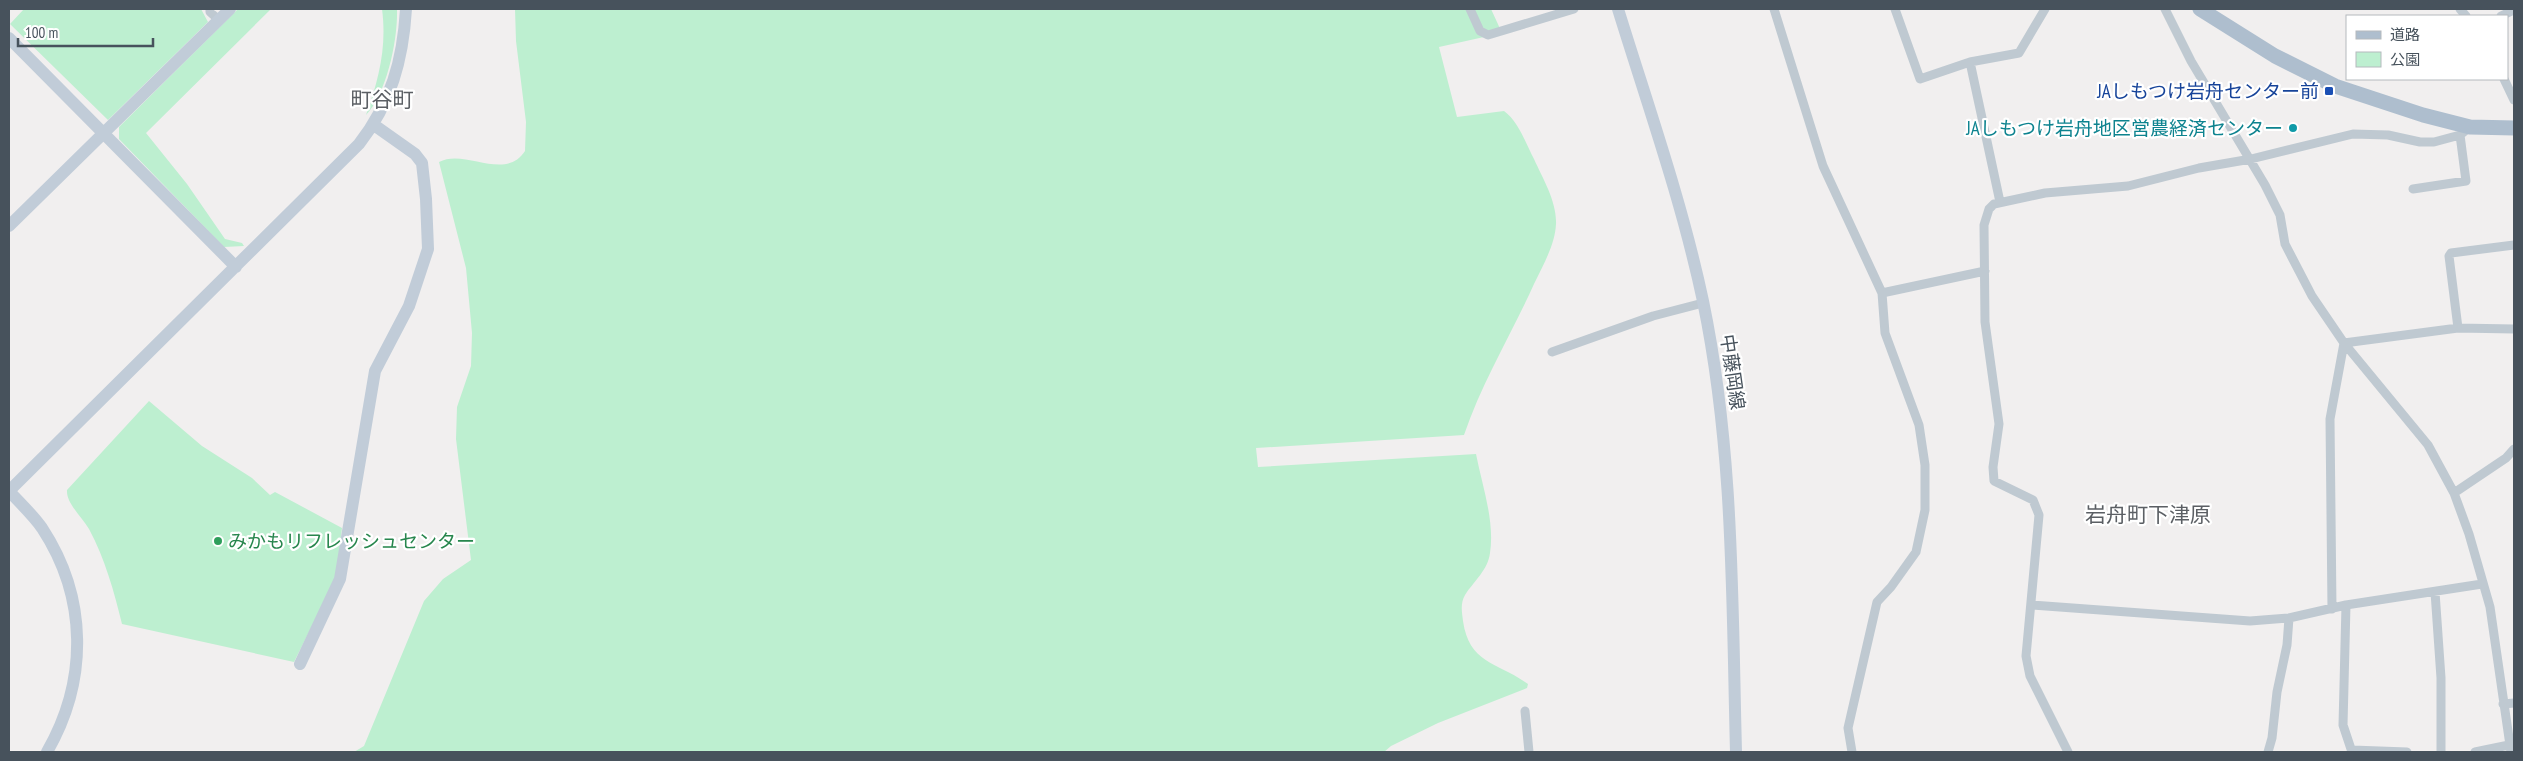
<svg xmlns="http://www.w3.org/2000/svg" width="2523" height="761" viewBox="0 0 2523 761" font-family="'PT Sans Narrow','Noto Sans JP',sans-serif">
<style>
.green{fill:#bdefd0}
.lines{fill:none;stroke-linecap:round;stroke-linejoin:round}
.street{stroke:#bfc9d1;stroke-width:9}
.secondary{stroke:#c1ccd8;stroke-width:12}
.primary{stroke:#aebece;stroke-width:15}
.transit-dot{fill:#1a4fb4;stroke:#fff;stroke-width:2}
.culture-dot{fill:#0f9aa8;stroke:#fff;stroke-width:2}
.leisure-dot{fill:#2e9e5b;stroke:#fff;stroke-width:2}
.labels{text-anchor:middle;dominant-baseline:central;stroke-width:4.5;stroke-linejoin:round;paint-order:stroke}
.transit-label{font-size:19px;fill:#164399;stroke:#fff;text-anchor:end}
.culture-label{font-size:19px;fill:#0d838f;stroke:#fff;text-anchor:end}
.street-label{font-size:19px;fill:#47525c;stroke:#fff}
.leisure-label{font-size:19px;fill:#27864d;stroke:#fff;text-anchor:start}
.quarter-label{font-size:21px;fill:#5b5f64;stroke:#fff}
</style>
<rect width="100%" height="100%" fill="#f1efef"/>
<!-- green -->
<path class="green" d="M24 9H201L208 22 108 120 10 24Z
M238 9H271L146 133 187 184 225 239 242 243 244 246 224 247 119 139V127Z
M382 9H397C398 39 387 93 366 115 379 79 387 47 382 9Z
M515 9H1491L1502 33 1439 47 1457 117 1504 111C1519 122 1526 144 1534 159 1543 179 1557 202 1556 224 1555 245 1543 265 1534 284 1511 335 1482 382 1464 435L1256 448 1258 467 1476 454C1482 485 1495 521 1490 553 1488 570 1474 581 1465 595 1460 604 1462 612 1463 621 1469 663 1496 662 1525 682L1528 684 1527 688 1438 723 1391 746 1384 752H354L364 746 424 601 443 579 471 560 456 439 457 407 471 366 472 333 466 268 439 162C465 148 505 182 525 151L526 122 516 41Z
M149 401 202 446 252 478 270 495 275 492 342 528 336 578 294 662 122 624C114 591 105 559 89 529 82 517 66 503 67 490Z"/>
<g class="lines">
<!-- street -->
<path class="street" d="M210 9V12L219 20
M1470 9 1480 31 1488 35 1574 9
M1774 9 1823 166 1882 293 1885 333 1919 425 1925 465V510L1916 552 1891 587 1877 602 1848 728 1852 752
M1895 9 1920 79 1970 62 2019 53 2045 9
M2165 9 2191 61 2265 185 2280 215 2285 244 2312 296 2344 343 2428 445 2454 493 2469 534 2490 607 2511 752
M2460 9 2466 16
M2501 16 2514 10
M1970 62 2000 202
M2504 79 2514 100
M2413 189 2466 181 2460 135
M1882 293 1985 271
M2458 328 2449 256 2451 253 2514 245
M2344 343 2458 328 2514 329
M1552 352 1653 316 1703 303
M2454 493 2506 458 2514 449
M2435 592 2441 678V752
M2031 605 2250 621 2289 618 2346 605 2482 584
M2346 605 2343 725 2352 752
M2332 609 2330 419 2344 343
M2503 704 2514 703
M1525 711 1529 752
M2352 750 2407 752
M2068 752 2030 676 2026 656 2039 515 2033 500 1994 481 1993 467 1999 424 1985 322 1984 225 1989 209 1994 204 2045 193 2128 186 2199 168 2251 159 2353 134 2388 135 2420 142H2434L2460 135 2470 127
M2268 752 2272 738 2277 692 2287 645 2289 618
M2475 752 2509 745"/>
<!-- secondary -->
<path class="secondary" d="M1618 9C1648 106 1682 202 1703 301 1734 450 1732 601 1736 752
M9 38 236 267
M9 226 230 9
M9 491 359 144C391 103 403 60 406 9
M9 491C20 503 33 515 42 528 88 598 88 681 47 752
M300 664 340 579 375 371 409 306 428 249 426 199 422 163 415 154 374 125"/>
<!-- primary -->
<path class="primary" d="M2200 9 2275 56 2335 86 2423 115 2470 127 2514 128"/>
</g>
<!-- markers -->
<rect class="transit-dot" x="2324" y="86" width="10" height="10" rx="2.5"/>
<circle class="culture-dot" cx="2293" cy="128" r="5"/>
<circle class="leisure-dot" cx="218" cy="541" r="5"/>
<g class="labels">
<!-- transit labels -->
<g class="transit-label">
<text x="2319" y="91">JAしもつけ岩舟センター前</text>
</g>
<!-- culture labels -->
<g class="culture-label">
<text x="2283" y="128">JAしもつけ岩舟地区営農経済センター</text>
</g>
<!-- street labels -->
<g class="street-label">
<text transform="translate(1733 372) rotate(82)">中藤岡線</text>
</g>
<!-- leisure labels -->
<g class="leisure-label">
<text x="228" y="541">みかもリフレッシュセンター</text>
</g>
<!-- quarter labels -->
<g class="quarter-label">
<text x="382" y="99">町谷町</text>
<text x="2148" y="514">岩舟町下津原</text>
</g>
</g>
<!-- border -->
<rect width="2523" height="761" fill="none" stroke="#47525c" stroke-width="20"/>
<!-- legend -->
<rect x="2346" y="15" width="162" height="65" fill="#ffffff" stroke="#b5babe"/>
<rect x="2356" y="31" width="25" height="8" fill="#aebece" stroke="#b5babe"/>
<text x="2390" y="40" font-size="15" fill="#47525c">道路</text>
<rect x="2356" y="52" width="25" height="15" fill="#bdefd0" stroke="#b5babe"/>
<text x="2390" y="65" font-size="15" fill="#47525c">公園</text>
<!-- scale -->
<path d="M18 38v8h135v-8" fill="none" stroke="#47525c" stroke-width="2.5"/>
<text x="25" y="38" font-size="15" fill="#47525c" stroke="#ffffff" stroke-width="4" paint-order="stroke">100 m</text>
</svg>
